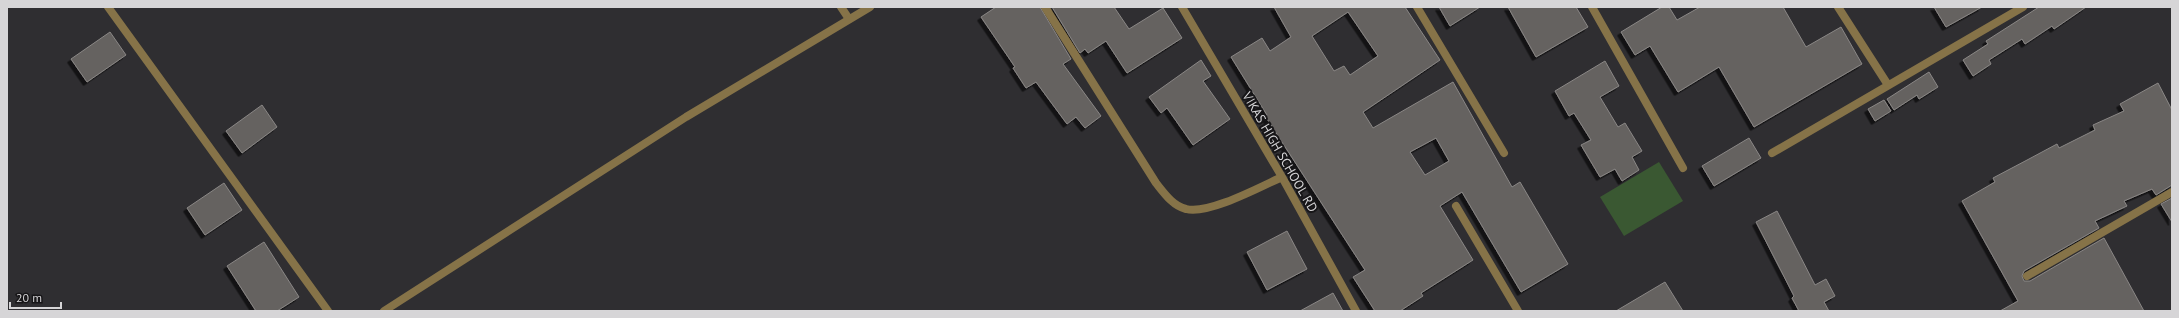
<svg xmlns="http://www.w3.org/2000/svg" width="2179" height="318" viewBox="0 0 2179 318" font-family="'PT Sans',sans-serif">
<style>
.green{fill:#3a5832}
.building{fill:#656261;stroke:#8a8785;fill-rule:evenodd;filter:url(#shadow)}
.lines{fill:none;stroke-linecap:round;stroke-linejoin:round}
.minor{stroke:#867348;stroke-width:8}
.tertiary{stroke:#867348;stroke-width:8}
.labels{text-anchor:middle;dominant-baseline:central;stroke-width:4;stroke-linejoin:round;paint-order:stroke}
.street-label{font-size:13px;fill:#d6d5d7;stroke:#171618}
</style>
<defs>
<filter id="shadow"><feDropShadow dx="-3.5" dy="3.5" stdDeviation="0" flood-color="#0009"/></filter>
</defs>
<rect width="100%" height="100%" fill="#2f2e31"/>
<!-- green -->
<path class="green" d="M1659 162 1683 201 1624 236 1600 197Z"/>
<!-- building -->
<path class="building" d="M996 7H1040L1071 59 1063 64 1101 116 1085 128 1076 117 1067 124 1036 82 1026 88 1013 68 1015 67 981 17Z
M1052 7H1114L1129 29 1163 8 1182 38 1127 73 1106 41 1088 53 1085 49 1080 53Z
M1274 7H1405L1440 60 1363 112 1373 128 1453 82 1512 187 1520 182 1568 264 1521 292 1462 192 1440 206 1473 260 1421 293 1423 296 1400 311H1375L1353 277 1365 270 1265 116 1267 115 1231 57 1262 38 1270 51 1291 37ZM1348 12 1378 56 1350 75 1344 66 1334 71 1312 36ZM1436 138 1449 161 1425 175 1410 152Z
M1439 7H1480L1450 26Z
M1508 7H1576L1588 27 1536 57Z
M1662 7H1669L1677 20 1700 7H1783L1806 47 1841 27 1862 64 1754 127 1719 67 1678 92 1650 46 1635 55 1621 32Z
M1934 7H1982L1946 27Z
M2039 7H2086L2054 29 2052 26 2025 44 2022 39 1989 60 1991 64 1973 76 1963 60 1988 44 1986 41Z
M110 32 126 55 87 82 71 59Z
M1201 60 1211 76 1203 81 1230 119 1193 145 1167 108 1161 113 1149 97Z
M1605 61 1619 86 1600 97 1618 127 1625 123 1642 151 1632 157 1639 170 1622 181 1615 169 1600 177 1581 145 1591 140 1574 113 1569 116 1555 91Z
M1929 72 1938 87 1919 99 1917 95 1894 110 1887 99Z
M2158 83 2172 110V185L2156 195 2152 189 2124 201 2127 206 2095 221 2099 228 2024 271 2022 276 2024 281H2030L2104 238 2144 311H2000L2018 301 1962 201 1995 182 1993 178 2029 159 2057 144 2059 148 2095 130 2093 125 2124 111 2120 104Z
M1884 100 1891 111 1875 121 1868 109Z
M262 105 277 127 242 153 226 131Z
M1749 138 1761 158 1714 186 1702 166Z
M224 183 242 210 205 235 187 208Z
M2172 198V222L2161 204Z
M1777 211 1815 285 1826 279 1835 296 1824 302 1829 311H1799L1792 298 1794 296 1756 222Z
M1287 231 1307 269 1267 290 1247 252Z
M264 242 299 297 277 311H256L227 266Z
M1665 282 1683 311H1616Z
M1333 293 1343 311H1300Z"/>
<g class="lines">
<!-- minor -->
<path class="minor" d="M108 7 328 311
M841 7 849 19
M1045 7 1156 183C1164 193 1173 206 1186 209 1208 215 1260 187 1282 177
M1182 7 1282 177 1356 311
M1417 7 1504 153
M1592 7 1683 168
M1838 7 1888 85
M1772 153 2023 7
M1456 206 1518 311
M2027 276 2172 192"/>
<!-- tertiary -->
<path class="tertiary" d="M384 311 686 117 870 7"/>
</g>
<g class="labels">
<!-- street labels -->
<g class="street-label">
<text transform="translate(1280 152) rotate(60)">VIKAS HIGH SCHOOL RD</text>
</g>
</g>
<!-- border -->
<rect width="2179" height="318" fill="none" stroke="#d6d5d7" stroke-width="16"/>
<!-- scale -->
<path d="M10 302v6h51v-6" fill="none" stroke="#d6d5d7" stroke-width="2"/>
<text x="16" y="302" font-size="12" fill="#d6d5d7" stroke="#171618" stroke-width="3" paint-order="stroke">20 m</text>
</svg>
